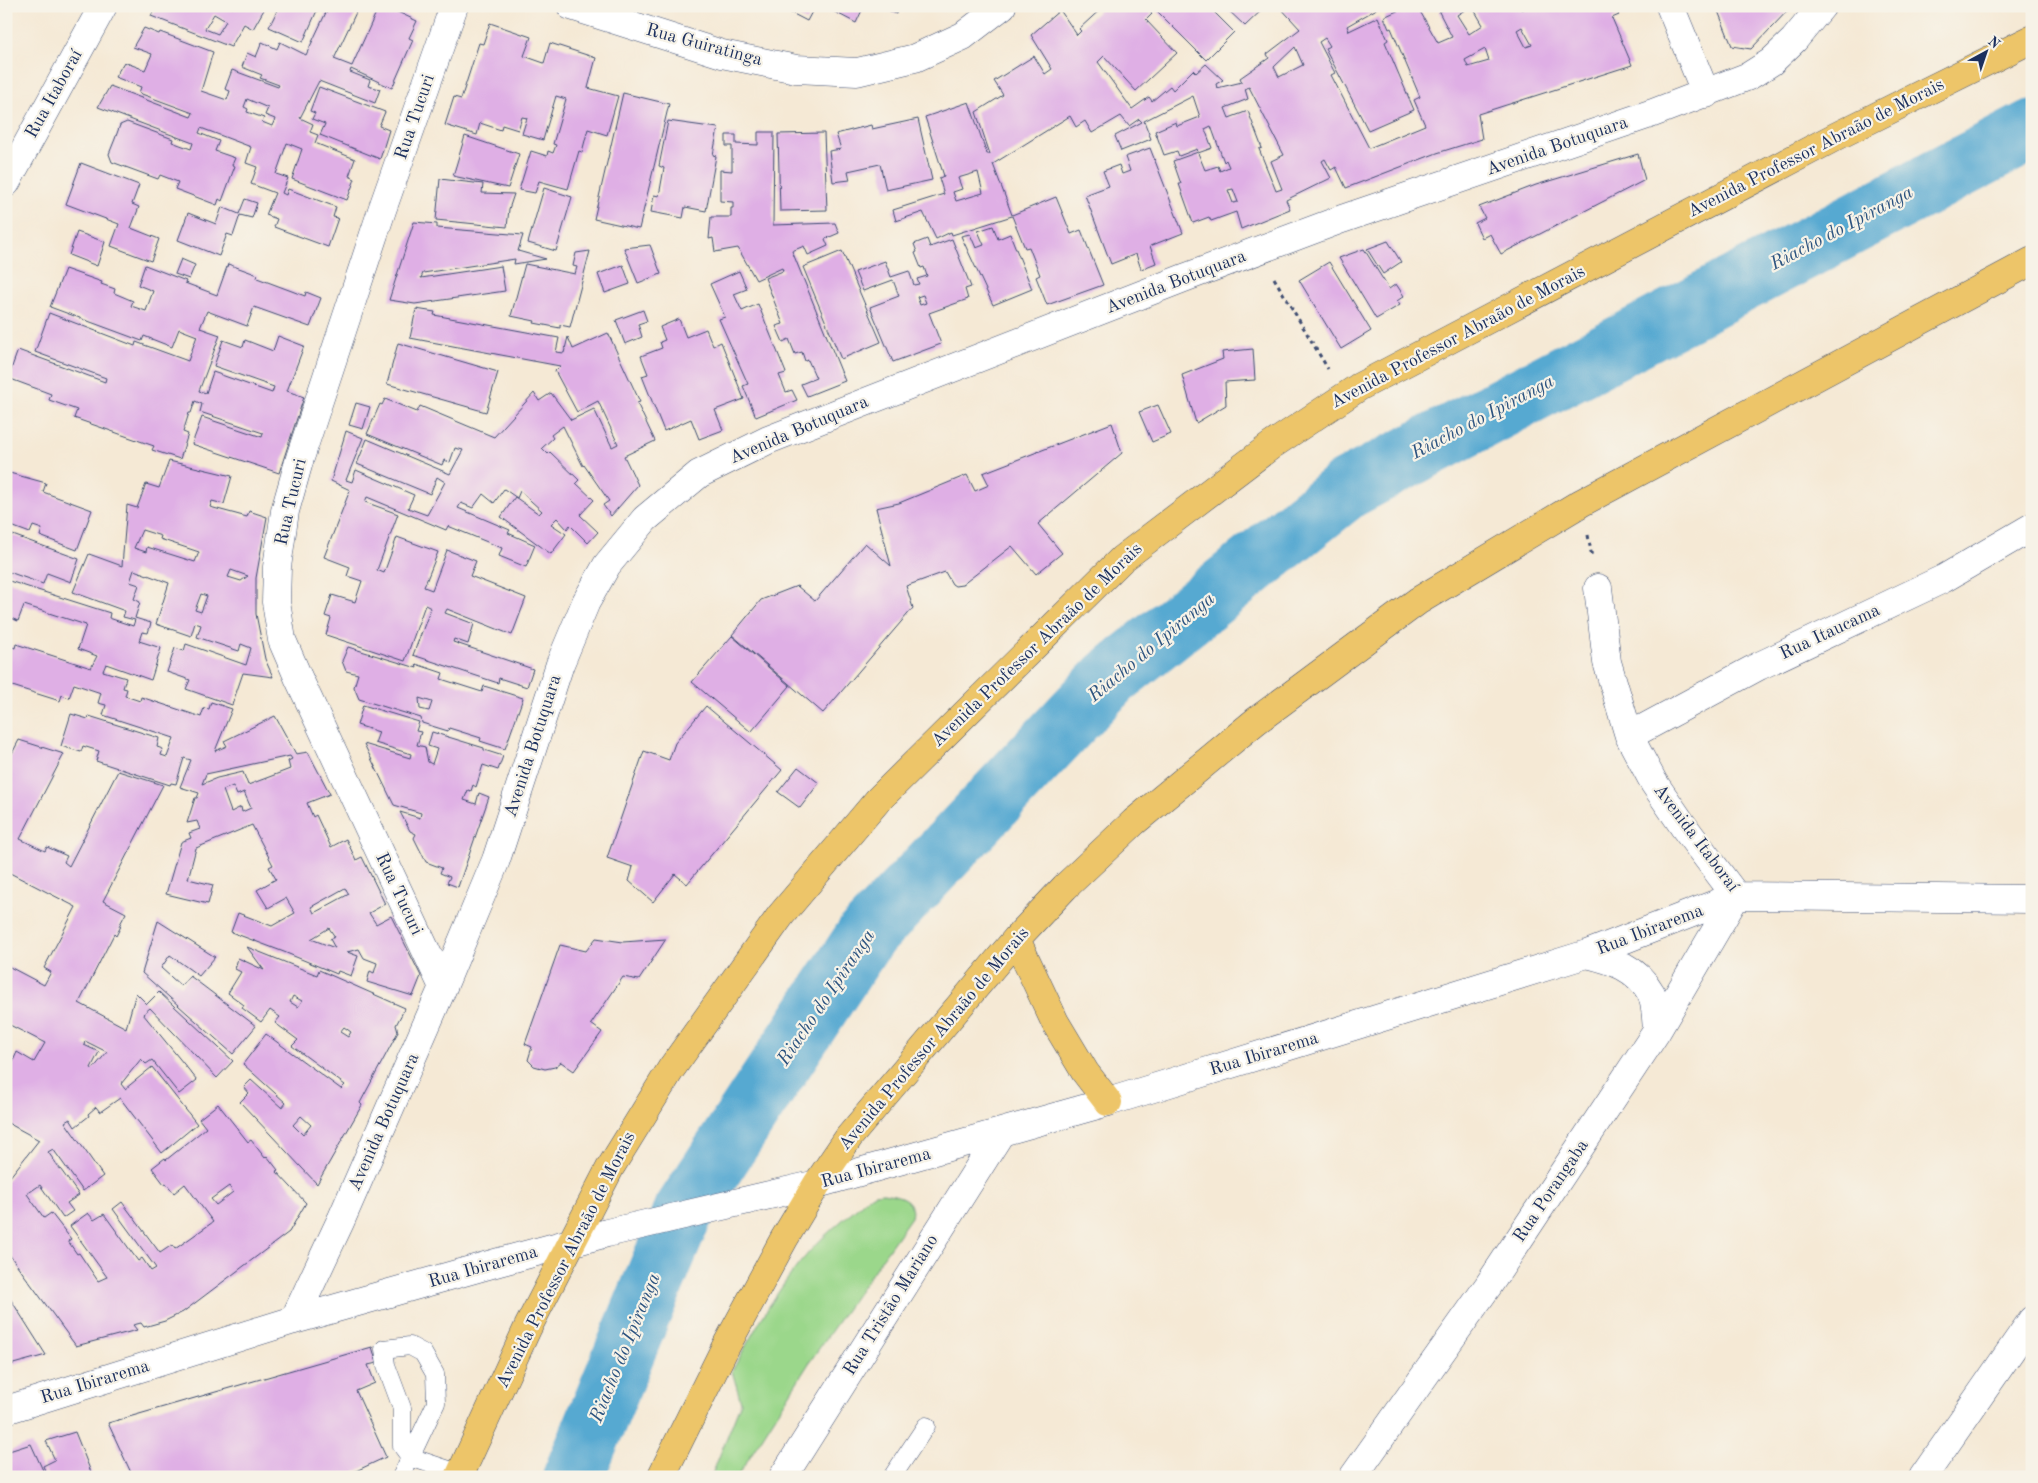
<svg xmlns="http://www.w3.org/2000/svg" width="2038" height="1483" viewBox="0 0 2038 1483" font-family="'Old Standard TT',serif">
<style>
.green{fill:#9bd78b;stroke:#5b8374}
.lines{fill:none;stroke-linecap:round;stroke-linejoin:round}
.river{stroke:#56a9d1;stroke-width:61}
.building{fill:#dfafe5;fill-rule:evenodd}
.lane-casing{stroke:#3c4b70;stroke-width:19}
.street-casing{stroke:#3c4b70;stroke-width:29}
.primary-casing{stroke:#3c4b70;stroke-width:29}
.path{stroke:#3c4b70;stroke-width:3;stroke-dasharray:4 4;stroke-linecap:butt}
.lane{stroke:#fff;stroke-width:18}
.street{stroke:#fff;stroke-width:28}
.primary{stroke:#edc569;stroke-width:28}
.labels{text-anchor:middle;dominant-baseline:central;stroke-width:4.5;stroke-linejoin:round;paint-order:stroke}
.street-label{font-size:18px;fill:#1b2f5e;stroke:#f7f3e8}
.water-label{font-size:19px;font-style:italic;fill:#2d5480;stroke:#f7f3e8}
</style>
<rect width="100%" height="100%" fill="#f7f3e8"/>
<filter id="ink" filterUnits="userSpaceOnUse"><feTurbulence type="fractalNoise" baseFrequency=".02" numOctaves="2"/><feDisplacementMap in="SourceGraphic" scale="10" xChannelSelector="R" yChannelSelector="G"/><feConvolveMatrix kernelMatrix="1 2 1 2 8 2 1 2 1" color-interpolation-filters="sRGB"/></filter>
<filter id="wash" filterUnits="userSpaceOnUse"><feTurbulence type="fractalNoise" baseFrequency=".0096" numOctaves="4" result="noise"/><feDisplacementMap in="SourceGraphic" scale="20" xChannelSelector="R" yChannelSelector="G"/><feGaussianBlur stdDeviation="1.12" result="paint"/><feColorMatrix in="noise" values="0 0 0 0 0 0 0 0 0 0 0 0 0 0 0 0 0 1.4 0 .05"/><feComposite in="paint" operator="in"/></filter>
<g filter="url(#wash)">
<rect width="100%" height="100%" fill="#f5e9d5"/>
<!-- green -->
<path class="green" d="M883 1193C897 1195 916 1198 911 1217L811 1360 737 1477H711L741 1402 732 1371C755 1329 779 1285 811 1250 828 1231 849 1215 868 1198L874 1194Z"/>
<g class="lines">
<!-- river -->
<path class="river" d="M573 1477 682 1214 865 937 1110 678 1347 489 2032 130"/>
</g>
<g id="blocks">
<!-- building -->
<path class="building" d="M156 6H230L233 8 234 6H266L253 29 244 24 231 47 151 16ZM214 14 226 21 218 34 205 29Z
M269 6H319L303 42 269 27 277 11Z
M329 6H359L334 59 352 66 379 6H385L417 21 409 38 413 40 392 88 351 69 350 72 370 80 368 86 380 89 375 103 319 81 300 118 313 124 310 132 318 135 315 143 355 159 349 176 355 179 347 200 292 179 302 149 287 143 276 174 288 178 282 193 286 195 288 189 336 207 333 217 338 218 328 247 274 227 277 219 266 215 275 193 251 184 257 167 246 163 251 147 201 128 199 133 219 141 215 151 235 158 232 165 235 166 222 201 219 199 217 205 175 189 178 182 160 175 158 179 112 162 109 154 115 139 120 125 127 122 173 139 172 142 191 149 193 143 98 107 110 86 191 117 193 113 139 93 141 87 115 77 124 62 145 70 152 54 133 47 144 28 159 34 160 32 213 52 201 91 227 100 230 91 225 89 232 70 278 87 279 85 260 78 262 75 242 67 247 53 256 57 262 42 277 49 280 42 306 55ZM247 99 268 108 265 115 275 119 272 126 262 122 264 118 247 112 248 109 244 107Z
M778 6H815L807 21Z
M833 6H864L856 23 831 10Z
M880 6H900L896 14Z
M1104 6H1144L1152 14 1146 20 1177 53 1136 91 1104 56 1098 62 1132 109 1149 97 1152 101 1170 86 1173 90 1193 70 1196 73 1206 64 1223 80 1216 84 1217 88 1242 82 1240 78 1269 58 1267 54 1300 29 1279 6H1378L1375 10 1347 26 1349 31 1378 17 1388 40 1385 42 1414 110 1368 130 1325 48 1330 46 1325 38 1319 42 1335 73 1331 75 1369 148 1425 125 1414 100 1420 97 1391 28 1389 29 1384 17 1408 6H1417L1438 43 1452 37 1439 12 1448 6H1471L1457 15 1469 34 1483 25 1472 6H1520L1522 10 1527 6H1612L1619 15 1612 18 1632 65 1478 114 1482 139 1437 153 1346 188 1336 167 1331 170 1325 159 1322 161 1331 178 1286 200 1290 209 1241 229 1236 212 1211 221 1209 217 1193 223 1179 184H1181L1173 161 1198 152 1197 149 1179 156 1177 151 1164 155 1155 131 1176 122 1177 126 1200 117 1193 96 1144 121 1151 139 1121 151 1115 136 1142 122 1139 119 1129 126 1121 116 1092 133 1085 121 1076 127 1070 116 993 164 1012 215 1056 197 1071 234 1081 230 1103 285 1047 305 1036 277 1040 275 1029 247 1025 248 1012 216 952 235 951 232 936 239 923 212 896 221 893 210 944 194 939 178 944 176 925 117 969 102 987 154H990L976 112 1003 95 994 81 1034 56 1045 74 1052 69 1031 35 1060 10 1077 35 1081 31 1079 29ZM1522 27 1532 45 1526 47 1517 30ZM1295 47 1303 65 1279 77 1274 67ZM1485 49 1489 61 1468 67 1465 60ZM1249 87 1284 155 1271 161 1282 189 1276 191 1259 149 1262 148 1248 111 1229 118 1225 108 1248 99 1245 89ZM1211 126 1224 162 1226 160 1229 167 1220 171 1218 166 1205 170 1198 153 1212 148 1205 129ZM978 172 983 193 956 201 953 192 962 189 958 178ZM1233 189 1238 202 1233 203 1228 190Z
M1152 6H1208L1234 32 1206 60Z
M1224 6H1266L1245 26Z
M1716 6H1792L1751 49 1732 46Z
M490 23 531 37 524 56 544 63 550 43 596 58 588 88 618 96 607 135 588 129 582 152 579 151 568 189 539 181 535 193 519 190 531 151 547 156 548 151 553 153 556 145 553 144 566 99 556 96 543 140 522 134 527 118 522 117 518 130 502 125 501 130 480 123 477 135 445 125 454 97 461 99 479 43 483 44Z
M319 87 385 112 379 126 389 130 380 159 320 135 325 124 312 119 315 113 310 111Z
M623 93 669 104 639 229 594 219Z
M918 119 932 180 886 190 880 164 848 171 850 180 833 182 829 151 841 149 836 134 871 125 872 129Z
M668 121 718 128 713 155 716 156 706 211 685 207 683 218 651 212 654 195 659 196 664 168 659 166Z
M758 132H774L773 225 835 223 839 233 825 239 828 246 808 255 804 246 792 251 845 381 807 396 801 384 816 378 808 360 805 361 802 352 795 354 789 339 783 342 776 326 783 324 765 278 783 271 782 268 756 280 738 248 715 252 713 238 709 239 711 217H731V208H733V202L720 201V170L732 171V146H726V135H736V144L758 145Z
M824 133 827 210 780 211 778 134Z
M465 136 519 154 508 188 453 176Z
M1150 148 1183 233 1150 246 1156 263 1141 269 1136 254 1111 264 1085 195 1109 186 1103 171 1119 165 1122 174 1130 171 1125 157Z
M1638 154 1645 180 1501 254 1490 234 1482 238 1475 223 1485 218 1479 207 1536 185Z
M81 163 139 185 132 204 139 207 131 228 159 239 151 261 111 246 119 224 66 204Z
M440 179 483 184 482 193 514 194 509 209 507 227 436 220Z
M544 188 572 197 556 251 528 243Z
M245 199 257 203 252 218 240 215 233 236 227 234 219 256 178 240 188 213 216 224 222 207 239 214Z
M414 222 437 224V228L523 235 518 251 546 259 514 264 515 259 423 273 421 278 501 266 505 291 415 304 389 300Z
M993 226 998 239 1010 234 1032 289 993 305 961 236 970 234 976 248 984 245 978 231Z
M77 232 105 242 97 266 69 255Z
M927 239 930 247 952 239 971 287 965 289 968 299 929 313 941 344 893 362 870 307 899 296 893 280 863 291 855 272 885 261 891 277 909 271 914 285 919 284 917 279 927 276 924 267 921 268 915 253 917 252 914 244ZM923 295 926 303 920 305 917 297Z
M1388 241 1401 262 1383 274 1367 249Z
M650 245 661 274 638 283 624 248Z
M1364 249 1389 289 1396 284 1404 296 1397 301 1400 305 1376 319 1339 258Z
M590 251 570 327 560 325V328L534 323 535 321 511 316 525 264 575 274 577 267 573 266 576 253Z
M842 251 881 342 841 359 803 267Z
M181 259 195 265 189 279 175 274Z
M1329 262 1371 331 1341 349 1299 280Z
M228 264 258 275 257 278 305 296 306 292 321 298 310 327 254 307 247 326 207 311 200 328 220 335 199 391 206 393 213 372 272 393 274 387 214 366 223 340 243 347 245 340 273 351 278 336 304 346 287 391 304 397 279 473 192 444 202 417 262 437 263 433 200 412 202 404 195 401 191 413H189L183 432 188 434 180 459 152 450 154 446 74 418 77 410 49 400 51 394 8 378 18 350 105 382 106 378 35 352 49 313 135 346 136 342 188 361 197 336 179 329 172 347 144 336 142 341 50 307 65 269 102 282 101 284 115 289 114 293 133 301 131 306 146 311 153 291 138 285 145 265 186 281 185 283 217 295Z
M623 265 630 284 605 293 598 274Z
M739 271 747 289 734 294 742 311 758 304 786 373 779 375 786 392 792 390 797 400 756 417 743 386 748 384 719 319 725 317 710 284Z
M416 309 435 312 434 315 559 338 556 352 564 353 568 337 573 349 608 333 640 402 637 403 655 441 624 456 638 485 611 516 603 505 609 501 584 465 583 466 563 426 551 435 553 438 542 448 548 454 550 452 579 480 576 483 594 500 580 515 598 532 588 543 570 525 567 529 557 518 551 524 566 534 551 554 501 517 515 497 539 514 542 511 520 491 517 498 504 489 494 503 483 494 473 508 461 503 458 508 510 530 508 533 535 545 526 567 499 556 502 548 448 526 446 530 367 497 365 502 398 514 377 570 384 573 397 537 438 552 424 587 432 590 447 550 476 561 470 576 526 598 512 635 447 609 445 613 474 624 468 644 454 639 453 642 533 669 527 687 499 678 498 683 413 655 431 608 425 605 405 661 326 635 331 618 325 616 332 595 355 602 362 581 347 576 350 567 324 557 350 490 331 481 346 431 363 438 346 480 352 482 356 470 414 495 408 508 427 515 445 482 437 477 430 494 357 464 367 439 450 474 463 450 455 448 450 462 444 460 442 465 367 434 380 404 382 405 385 399 417 412 420 406 494 437 534 393 539 401 551 393 571 420 594 409 612 447 618 444 598 401 577 412 555 371 560 366 410 338Z
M643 310 647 321 638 324 642 337 625 344 616 320Z
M679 319 686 337 706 329 713 346 721 342 744 399 715 410 723 430 699 439 691 419 664 431 642 376 648 374 641 356 662 348 660 342 665 340 660 327Z
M398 343 498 372 486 412 387 384Z
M1253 349 1255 380 1225 382 1226 405 1196 423 1182 375 1223 359 1222 352Z
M356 403 370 407 363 429 349 425Z
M1158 405 1171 434 1152 442 1139 412Z
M1112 423 1122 453 1038 524 1062 553 1036 574 1012 546 962 585 955 586 952 584 945 572 906 586 913 608 823 713 732 635 761 600 797 586 815 601 865 543 891 566 876 508 899 503 967 475 975 491 989 485 983 473Z
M169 461 232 476 224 504 212 501 210 507 247 517 249 511 267 517 256 578V614L265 659 273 677 243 673 232 705 186 689 190 680 167 672 175 648 184 651 186 644 246 665 251 648 241 644 239 651 197 637 201 625 195 623 191 636 156 624 169 583 134 570 130 582 139 585 134 599 140 602 135 618 151 623 148 633 142 632 139 641 161 648 151 680 106 664 103 671 126 678 123 688 127 689 125 696 140 701 141 697 201 717 204 708 209 709 211 702 232 709 215 751 227 746 224 741 275 716 296 754 308 752 330 794 307 803 313 817 316 815 331 847 346 839 356 860 362 857 385 904 369 913 376 924 391 916 421 976 413 996 367 982 370 971 374 973 377 963 364 958 359 949 347 952 358 956 351 976 338 971 337 974 284 952 231 932 238 913 272 926 295 913 286 898 268 908 257 890 276 879 269 867 273 865 252 825 196 848 188 879 213 885 208 904 166 894 181 842 191 838 189 833 200 829 197 821 187 823 195 798H197L199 793 180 787 191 760 184 758 176 784 171 783 170 785 96 761 99 751 83 746 81 752 61 746 71 714 88 719 89 716 159 738 157 747 163 749 161 755 167 757 174 738 103 715 106 705 98 703 101 693 74 684 69 698 62 695 60 701 6 684V645L15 648 16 644 91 668 97 656 78 649 86 625 24 605 18 621 6 616V580L110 613 109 618 133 626 135 620 123 617 125 611 73 592 89 554 122 566 127 505 137 508 146 484 159 488ZM142 530 161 536 160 539 199 552 195 562 147 547 146 552 134 548ZM231 570 248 576 241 581 228 577ZM201 594 207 596 201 612 195 610ZM290 756 292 759 288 761 290 769 248 785 243 772 217 778 202 784 206 774ZM233 786 237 795 244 792 251 808 242 812 241 807 231 812 223 790ZM345 888 349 894 314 913 311 907ZM329 928 335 937 330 939 335 948 311 939Z
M6 472 46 483 43 492 92 510 77 550 40 536 42 529 33 526 30 533 6 524Z
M10 534 79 559 71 582 47 573 43 584 6 571V545Z
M732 636 790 686 751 732 692 682Z
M348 647 417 668 416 664 443 673 441 679 482 692 484 686 523 698 505 749 480 741 481 738 449 728 448 731 422 723 421 718 359 699 354 687 358 674 346 671 342 661ZM419 698 432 702 429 711 420 709Z
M363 705 419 722 416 731 421 732 417 745 425 747 428 762 432 764 437 749 428 746 432 732 484 748V750L503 756 498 770 483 765 476 787 473 785 471 791 468 790 464 800 476 804 479 793 489 797 458 887 447 883 450 877 440 873 442 868 426 862 414 838 416 834 410 831 400 812 420 818 421 813 394 805 364 744 410 758 411 754 375 743 379 732 357 725Z
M706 706 782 770 687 884 675 874 653 902 629 881 633 867 607 858 644 751 669 760 675 743Z
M19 740 64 754 20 839 45 851 47 847 67 856 64 862 69 866 118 771 163 785 103 901 126 913 119 926H121L116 936 114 934 79 1003 126 1028 136 993 147 1004 159 992 233 1061 217 1078 150 1008 143 1014 197 1080 179 1094 152 1060 146 1064 141 1059 121 1084 125 1089 152 1067 197 1124 162 1153 120 1098 100 1112 96 1107 88 1114 89 1116 75 1127 70 1119 65 1122 103 1176 83 1191 53 1149 48 1152 79 1195 67 1203 73 1211 63 1218 40 1185 27 1194 44 1218 51 1213 71 1239 68 1241 77 1254 79 1253 98 1281 107 1277 70 1226 88 1213 94 1220 104 1214 138 1261 142 1258 151 1271 156 1268 113 1209 122 1202 160 1253 172 1245 175 1249 213 1222 185 1184 174 1193 166 1183 164 1184 152 1168 165 1158 166 1160 206 1128 199 1119 218 1104 248 1142 251 1140 265 1158 267 1156 278 1170 276 1171 306 1203 289 1232 183 1312 165 1321 144 1327 141 1323 133 1325 137 1330 76 1346 6 1250V1182L39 1140 6 1122V1057L13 1061 17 1052 34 1062 45 1043 6 1023V965L44 985 51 972 44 968 76 907 8 872 6 875V765ZM85 1041 107 1052 93 1069 91 1068 99 1052 84 1045ZM229 1186 233 1192 216 1205 211 1199Z
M798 767 819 783 800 808 778 792Z
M158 921 215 957 199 976 170 955 161 968 181 986 190 976 256 1026 233 1054 142 973Z
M596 938 623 942 666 939 639 980 623 977 591 1024 602 1032 574 1071 561 1062 555 1067 545 1069 534 1066 528 1060 532 1047 525 1044 560 945 586 951Z
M247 947 317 975 319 970 405 1008 396 1025 398 1032 360 1103 362 1105 317 1184 240 1102 249 1093 244 1087 251 1080 282 1108 286 1103 243 1064 266 1034 341 1089 345 1085 292 1046 298 1040 275 1023 280 1017 270 1010 261 1022 242 1008 244 1005 228 993 241 972 235 969 238 958 264 970ZM293 996 302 1001 298 1007 290 1002ZM344 1027 351 1032 348 1037 340 1032ZM301 1116 311 1125 303 1135 293 1125Z
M6 1292 46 1355 6 1366Z
M372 1347 377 1363 368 1365 375 1383 356 1391 386 1457 343 1477H133L108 1423Z
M75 1432 93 1477H48L43 1466 55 1460 46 1441Z
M31 1444 46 1477H6V1452Z"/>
</g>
</g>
<g filter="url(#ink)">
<use href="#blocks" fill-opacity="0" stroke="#3c4b70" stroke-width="1"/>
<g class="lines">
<!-- lane casing -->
<g class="lane-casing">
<path id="lane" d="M401 1477 436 1403 435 1374 423 1353 410 1346 384 1349 386 1365 402 1408V1446L410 1457 461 1474
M892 1477 926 1426"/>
</g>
<!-- street casing -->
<g class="street-casing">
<path id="street" d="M571 6 722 54 796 69 857 72 915 58 963 36 1002 6
M1670 6 1706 94
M6 183 103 6
M1598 588 1607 662 1629 736 1654 783 1684 827 1736 896
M1629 736 1759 666 1943 579 2032 527
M1587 954C1613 960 1637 968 1651 993 1656 1003 1656 1020 1657 1031
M443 987 298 677 282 640 276 602 277 567 285 511 300 458 382 210 454 6
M294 1320 341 1220 443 987 496 860 560 664 586 602 607 565 645 519 699 474 768 440 1184 278 1342 219 1653 113 1749 76 1771 62 1794 40 1822 6
M6 1410 294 1320 499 1262 607 1233 817 1184 1108 1102 1587 954 1736 896 2032 899
M783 1477 1000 1134
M1353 1477 1488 1286 1657 1031 1736 896
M1923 1477 2032 1320"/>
</g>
<!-- primary casing -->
<g class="primary-casing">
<path id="primary" d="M1016 939 1055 1022 1085 1072 1108 1102
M459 1477 528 1327 610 1168 671 1069 781 915 878 800 1122 559 1272 445 1359 387 1837 136 2032 39
M661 1477 725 1348 784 1239 817 1184 849 1137 1016 939 1065 887 1134 822 1256 721 1418 601 1581 503 2032 261"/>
</g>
<!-- path -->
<path class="path" d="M1274 278 1328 369
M1588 535 1592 558"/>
<!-- lane -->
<use href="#lane" class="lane"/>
<!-- street -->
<use href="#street" class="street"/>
<!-- primary -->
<use href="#primary" class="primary"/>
</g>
</g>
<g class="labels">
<!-- street labels -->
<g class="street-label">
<text transform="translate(704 45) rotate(15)">Rua Guiratinga</text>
<text transform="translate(54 94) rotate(-61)">Rua Itaboraí</text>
<text transform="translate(415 117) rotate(-71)">Rua Tucuri</text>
<text transform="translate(1557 146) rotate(-19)">Avenida Botuquara</text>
<text transform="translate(1816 148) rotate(-27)">Avenida Professor Abraão de Morais</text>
<text transform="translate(1176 282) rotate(-21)">Avenida Botuquara</text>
<text transform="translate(1458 337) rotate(-28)">Avenida Professor Abraão de Morais</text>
<text transform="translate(799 430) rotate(-23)">Avenida Botuquara</text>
<text transform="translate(291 502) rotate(-77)">Rua Tucuri</text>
<text transform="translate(1830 632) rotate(-25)">Rua Itaucama</text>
<text transform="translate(1037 645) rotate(-44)">Avenida Professor Abraão de Morais</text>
<text transform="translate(533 746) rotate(-72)">Avenida Botuquara</text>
<text transform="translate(1696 838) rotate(53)">Avenida Itaboraí</text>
<text transform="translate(399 894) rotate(65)">Rua Tucuri</text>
<text transform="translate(1650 930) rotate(-21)">Rua Ibirarema</text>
<text transform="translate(934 1039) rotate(-50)">Avenida Professor Abraão de Morais</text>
<text transform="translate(1264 1054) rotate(-17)">Rua Ibirarema</text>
<text transform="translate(384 1122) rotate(-66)">Avenida Botuquara</text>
<text transform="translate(876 1168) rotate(-15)">Rua Ibirarema</text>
<text transform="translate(1551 1191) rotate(-56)">Rua Porangaba</text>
<text transform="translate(566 1260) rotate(-63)">Avenida Professor Abraão de Morais</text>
<text transform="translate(483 1267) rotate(-16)">Rua Ibirarema</text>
<text transform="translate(891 1305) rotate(-58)">Rua Tristão Mariano</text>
<text transform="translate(95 1382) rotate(-17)">Rua Ibirarema</text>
</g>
<!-- water labels -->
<g class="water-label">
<text transform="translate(1842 229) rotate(-28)">Riacho do Ipiranga</text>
<text transform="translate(1483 418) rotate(-28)">Riacho do Ipiranga</text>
<text transform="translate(1152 648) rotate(-40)">Riacho do Ipiranga</text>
<text transform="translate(827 998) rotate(-56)">Riacho do Ipiranga</text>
<text transform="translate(626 1348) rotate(-68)">Riacho do Ipiranga</text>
</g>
</g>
<!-- margin -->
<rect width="2038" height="1483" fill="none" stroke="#f7f3e8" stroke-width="25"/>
<!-- north arrow -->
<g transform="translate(1986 52) rotate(40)" stroke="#f7f3e8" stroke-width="4" paint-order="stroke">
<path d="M0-4L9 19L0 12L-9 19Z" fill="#1b2f5e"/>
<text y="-8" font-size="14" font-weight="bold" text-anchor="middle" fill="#1b2f5e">N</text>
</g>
</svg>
